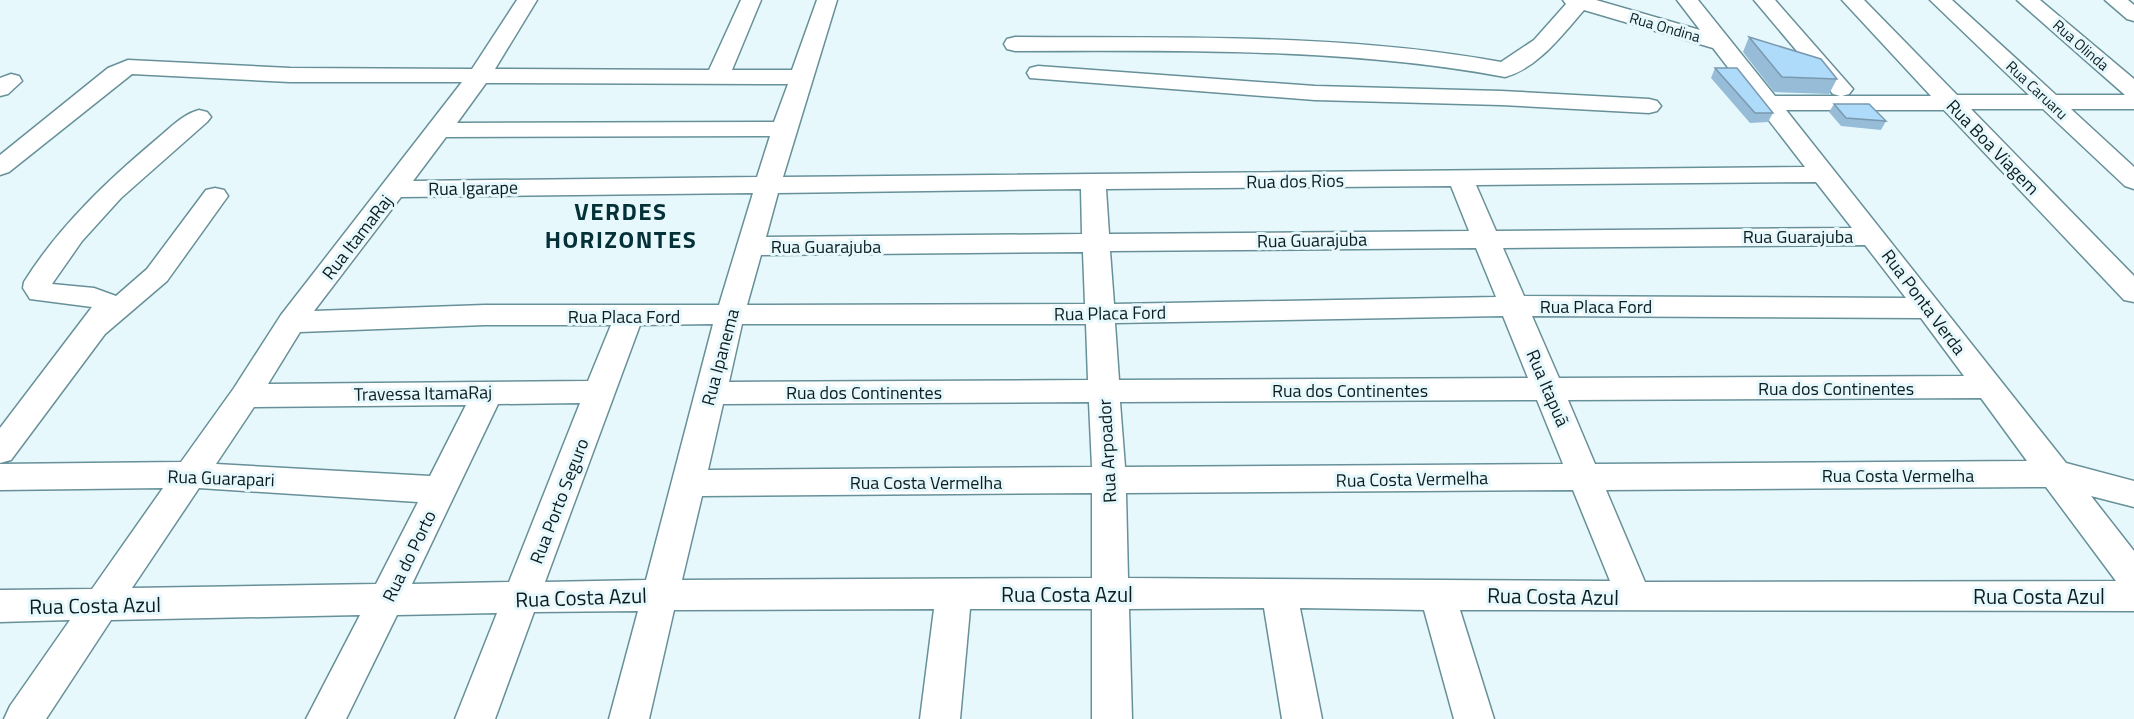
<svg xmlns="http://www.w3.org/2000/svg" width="2134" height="719" viewBox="0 0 2134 719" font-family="'Titillium Web',sans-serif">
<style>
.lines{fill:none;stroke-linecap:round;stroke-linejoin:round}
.minor-casing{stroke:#679099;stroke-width:3}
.minor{fill:#fff;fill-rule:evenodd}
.wall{fill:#96bcd7}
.building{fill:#aedbfa;stroke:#7a99af;stroke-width:1.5}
.labels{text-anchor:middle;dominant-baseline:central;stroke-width:6;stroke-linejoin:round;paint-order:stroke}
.far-street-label{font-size:15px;fill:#0c1d21;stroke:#e7f8fc}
.street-label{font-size:18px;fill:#0c1d21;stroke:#e7f8fc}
.near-street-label{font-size:21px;fill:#0c1d21;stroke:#e7f8fc}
.district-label{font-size:24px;font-weight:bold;letter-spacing:1.5px;fill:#043037;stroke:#e7f8fc}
</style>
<rect width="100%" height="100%" fill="#e7f8fc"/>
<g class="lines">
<!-- minor casing -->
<g class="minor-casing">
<path id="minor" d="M517 0H537L495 69 709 70 741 0H761L732 70H792L817 0H837L783 177 1805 167 1713 48 1584 10C1562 35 1538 68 1505 77 1345 47 1177 51 1015 51L1007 49 1004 44 1007 39 1015 37C1176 38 1342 33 1501 62L1534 40 1566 4 1563 0H1596L1700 30 1677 0H1698L1775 96H1840L1833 94 1754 0H1775L1853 89 1849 94 1842 96H1931L1842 0H1864L1957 95H2029L1930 0H1952L2056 95H2125L2017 0H2040L2134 79V109H2071L2134 167V189L2125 186 2043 109H1971L2134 276V302L2124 300 1944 110H1786L2066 463 2134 481V507L2091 496 2134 551V611L1460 610 1494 719H1454L1424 610 1300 608 1322 719H1282L1264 608 1129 609 1132 719H1092V609H970L960 719H920L934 609 674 610 649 719H609L638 611 534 612 495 719H455L497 613 397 615 346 719H306L360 615 111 620 46 719H4L10 706 70 620 0 622V590L92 589 163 488 0 490V464L181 462 234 388 281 315 462 82H290L132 74 9 172 0 175V155L108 68 128 60 290 68 472 69ZM486 83 788 84 774 122 457 123ZM770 136 757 177 413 181 446 137ZM1816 182 1852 228 1496 231 1476 185ZM1451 186 1469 231 1109 234 1106 189ZM1081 189 1082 234 766 237 778 193ZM753 193 719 305H485L314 311 401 197ZM1865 245 1906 298 1524 296 1503 248ZM1476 248 1496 297 1114 304 1110 251ZM1083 252 1085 304 747 305 761 255ZM1503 316 1528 378 1119 380 1115 323ZM1532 316 1921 318 1964 376 1559 378ZM713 324 646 580 545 582 640 325ZM742 324H1086L1088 380 729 382ZM485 325H611L588 381 268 384 300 332ZM1981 398 2027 461 1595 464 1568 400ZM1537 400 1563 464 1125 467 1120 402ZM1089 402 1092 467 708 470 723 404ZM580 403 509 582 412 584 498 404ZM466 405 430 476 216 464 254 407ZM2046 487 2116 581 1645 582 1606 490ZM199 488 418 502 376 584 132 588ZM1573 490 1610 581 1128 578 1126 493ZM1092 493V578L682 580 702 496Z
M2105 0H2128L2134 5V21L2127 19Z
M1038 66 1315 86 1501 91 1649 99 1657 101 1661 106 1657 111 1649 113 1501 105 1315 100 1030 78 1027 73 1030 68Z
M11 74 19 76 22 81 8 94 0 96V78Z
M199 110 207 112 211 117 207 122 121 198 82 241 52 284 94 288 116 296 147 269 206 190 215 188 224 190 228 196 167 281 105 334 11 460 0 463V428L92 307 30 299 23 288 24 282C59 226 108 180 158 138 170 128 183 114 199 110Z"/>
</g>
<!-- minor -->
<use href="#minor" class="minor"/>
</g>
<!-- wall -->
<path class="wall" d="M1749 37 1837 79 1829 94 1774 92 1743 52Z
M1715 68 1773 113 1768 122 1750 123 1711 78Z
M1834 104 1886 121 1881 130 1841 126 1829 112Z"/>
<!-- building -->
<path class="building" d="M1749 37 1821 59 1837 79 1782 77Z
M1715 68H1737L1773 113H1755Z
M1834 104H1869L1886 121 1846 118Z"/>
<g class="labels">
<!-- far-street labels -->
<g class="far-street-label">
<text transform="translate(1665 27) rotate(16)">Rua Ondina</text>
<text transform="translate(2081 45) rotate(41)">Rua Olinda</text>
<text transform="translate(2037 90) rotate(43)">Rua Caruaru</text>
</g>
<!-- street labels -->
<g class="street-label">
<text transform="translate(1993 147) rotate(46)">Rua Boa Viagem</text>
<text transform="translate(1295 181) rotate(-1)">Rua dos Rios</text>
<text transform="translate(473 188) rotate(-1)">Rua Igarape</text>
<text x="1798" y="236">Rua Guarajuba</text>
<text transform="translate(357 237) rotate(-52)">Rua ItamaRaj</text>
<text transform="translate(1312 240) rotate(-1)">Rua Guarajuba</text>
<text x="826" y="246">Rua Guarajuba</text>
<text transform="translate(1924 302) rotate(53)">Rua Ponta Verda</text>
<text x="1596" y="306">Rua Placa Ford</text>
<text transform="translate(1110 313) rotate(-1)">Rua Placa Ford</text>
<text x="624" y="316">Rua Placa Ford</text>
<text transform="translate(720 357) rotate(-75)">Rua Ipanema</text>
<text transform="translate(1548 388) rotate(67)">Rua Itapuã</text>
<text x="1836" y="388">Rua dos Continentes</text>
<text x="1350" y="390">Rua dos Continentes</text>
<text x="864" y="392">Rua dos Continentes</text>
<text transform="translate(423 393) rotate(-1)">Travessa ItamaRaj</text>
<text transform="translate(1107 451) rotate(-93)">Rua Arpoador</text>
<text x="1898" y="475">Rua Costa Vermelha</text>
<text transform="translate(221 478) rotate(2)">Rua Guarapari</text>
<text transform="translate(1412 479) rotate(-1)">Rua Costa Vermelha</text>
<text x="926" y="482">Rua Costa Vermelha</text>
<text transform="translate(559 501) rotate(-69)">Rua Porto Seguro</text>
<text transform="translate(409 556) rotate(-64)">Rua do Porto</text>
</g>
<!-- near-street labels -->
<g class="near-street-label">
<text x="1067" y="594">Rua Costa Azul</text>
<text transform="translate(1553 596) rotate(1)">Rua Costa Azul</text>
<text x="2039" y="596">Rua Costa Azul</text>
<text transform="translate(581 597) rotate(-2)">Rua Costa Azul</text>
<text transform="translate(95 605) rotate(-1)">Rua Costa Azul</text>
</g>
<!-- district labels -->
<g class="district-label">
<text x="621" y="211">VERDES<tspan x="621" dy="28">HORIZONTES</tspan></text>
</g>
</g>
</svg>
